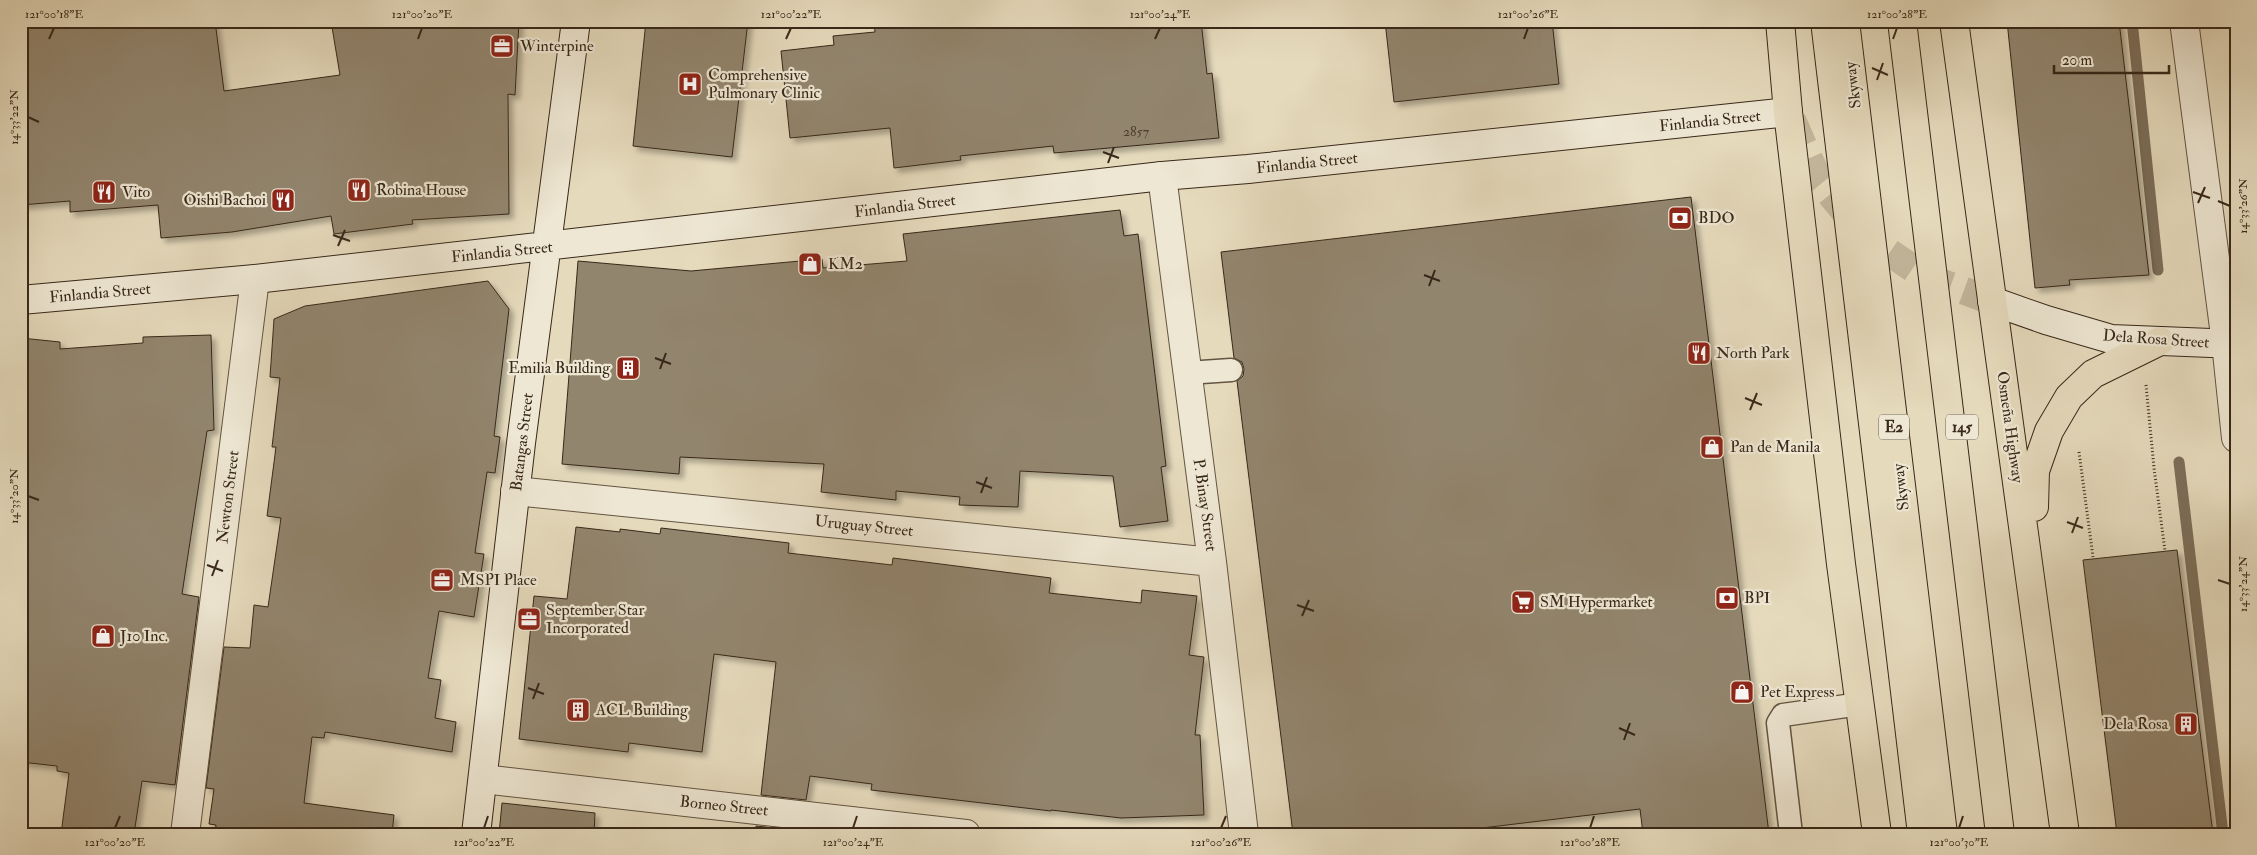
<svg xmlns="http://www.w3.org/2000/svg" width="2257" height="855" viewBox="0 0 2257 855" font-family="'IM FELL Double Pica',serif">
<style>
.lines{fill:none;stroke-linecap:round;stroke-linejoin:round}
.stream{stroke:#7c6e5a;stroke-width:11}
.building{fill:#92856e;stroke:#382819;filter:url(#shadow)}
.secondary-tunnel{stroke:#c2b69b;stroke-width:28;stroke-dasharray:28 14;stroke-linecap:butt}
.lane-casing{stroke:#635442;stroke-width:25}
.street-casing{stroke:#635442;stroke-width:30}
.secondary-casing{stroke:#382819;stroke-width:30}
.primary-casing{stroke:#382819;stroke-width:30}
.path{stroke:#382819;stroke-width:3;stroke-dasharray:1 2.5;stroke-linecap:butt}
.lane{stroke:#eee7d3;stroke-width:22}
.street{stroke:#eee7d3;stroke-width:28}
.secondary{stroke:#eee7d3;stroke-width:28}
.primary{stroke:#e5dabc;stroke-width:28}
.primary-bridge-casing{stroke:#382819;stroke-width:30;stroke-linecap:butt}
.highway-bridge-casing{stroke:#382819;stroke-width:30;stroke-linecap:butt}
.primary-bridge{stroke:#e5dabc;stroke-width:28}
.highway-bridge{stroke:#e5dabc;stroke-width:28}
.ticks{fill:none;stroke:#382819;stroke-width:2}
.labels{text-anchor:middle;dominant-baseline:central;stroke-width:4.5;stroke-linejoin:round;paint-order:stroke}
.number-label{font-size:14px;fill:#4e3f2e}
.shield{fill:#eee7d3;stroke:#6f6151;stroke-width:1}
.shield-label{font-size:15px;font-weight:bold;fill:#382819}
.poi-label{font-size:16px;fill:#382819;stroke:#eee7d3;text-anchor:start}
.street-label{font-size:16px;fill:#382819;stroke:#eee7d3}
.neatline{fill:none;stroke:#382819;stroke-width:2}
.ticks-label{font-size:12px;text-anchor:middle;fill:#382819}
</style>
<defs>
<filter id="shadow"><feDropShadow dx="4.5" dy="4.5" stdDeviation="2.5" flood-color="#0004"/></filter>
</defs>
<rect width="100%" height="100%" fill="#e5dabc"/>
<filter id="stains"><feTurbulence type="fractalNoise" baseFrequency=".004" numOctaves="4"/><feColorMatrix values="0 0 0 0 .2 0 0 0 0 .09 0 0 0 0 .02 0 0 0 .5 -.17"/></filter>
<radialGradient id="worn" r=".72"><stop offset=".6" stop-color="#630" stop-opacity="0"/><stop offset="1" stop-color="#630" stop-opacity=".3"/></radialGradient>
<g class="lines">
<!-- stream -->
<path class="stream" d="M2132 21 2158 270
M2179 462 2223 834"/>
</g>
<!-- building -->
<path class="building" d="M21 21H215L224 91 340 75 331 21H519L515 95 508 94 509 214 412 220 413 224 334 234 331 216 232 232 161 238 158 205 70 212V201L21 205Z
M646 21H748L732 157 633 146Z
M874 21H1201L1207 74 1212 73 1219 138 1054 153 1053 146 960 156 961 160 894 168 890 128 790 138 781 51 834 45 833 36 875 32Z
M1385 21H1552L1559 84 1394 102Z
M2007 21H2119L2149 275 2069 280 2070 285 2035 288Z
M1691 197 1769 834H1643L1640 809 1432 834H1293L1237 381 1243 376 1244 369 1242 362 1234 358 1221 252Z
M1120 210 1124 236 1138 234 1166 466 1161 467 1168 521 1120 527 1113 476 1020 471 1018 507 959 505 960 497 896 491V500L821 492 824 464 680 457 679 474 562 464 578 261 691 271 822 259 823 268 907 261 903 234Z
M488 281 509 309 494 436 500 437 495 473 487 472 475 553 484 554 474 617 439 611 428 678 441 680 435 718 456 722 452 752 325 732 324 738 312 737 304 803 394 815 392 834H215L216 825 209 824 214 789 206 788 224 647 250 648 254 605 268 607 281 518 267 516 276 447H272L280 378 270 377 274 319 305 306Z
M211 335 214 430 207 431 182 594 199 597 175 785 142 781 134 834H61L69 773 57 771V766L21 762V338L60 342V349L143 343V337Z
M576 527 620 532V529L660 534 661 528 789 543 788 553 892 565 893 558 1051 578 1049 593 1141 603 1142 590 1197 596 1189 655 1204 657 1195 735H1200L1204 815 1121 818 1051 810V811L871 790 872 784 810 776 806 800 761 795 776 662 714 654 702 752 629 743 628 752 519 739 534 596 567 599Z
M2177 550 2213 834H2117L2083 560Z
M502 803 595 813 594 834H499Z
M756 826 801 831 800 834H755Z"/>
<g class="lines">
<!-- secondary-tunnel -->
<path class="secondary-tunnel" d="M1792 120 1818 179 1864 235 1924 276 1992 301"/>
<!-- lane casing -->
<g class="lane-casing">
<path id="lane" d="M1187 373 1231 370
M1791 834 1778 723 1783 715 1860 704"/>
</g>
<!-- street casing -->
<g class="street-casing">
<path id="street" d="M2184 21 2226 343 2236 438
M1162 176 1212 562 1244 834
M515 491 1212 562
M483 779 966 834
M185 834 255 279"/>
</g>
<!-- secondary casing -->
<g class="secondary-casing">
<path id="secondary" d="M21 300 255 279 1162 176 1248 169 1788 112
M1992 301 2046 320 2111 339 2236 344
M476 834 521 443 576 21"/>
</g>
<!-- primary casing -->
<g class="primary-casing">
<path id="primary" d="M1780 21 1788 112 1841 564 1877 834
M1954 21 2065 834
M2034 507 2035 471 2049 431 2069 397 2093 374 2160 341"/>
</g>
<!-- path -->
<path class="path" d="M2146 385 2154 468 2165 551
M2079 452 2093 557"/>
<!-- lane -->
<use href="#lane" class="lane"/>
<!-- street -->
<use href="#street" class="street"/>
<!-- secondary -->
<use href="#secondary" class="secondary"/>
<!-- primary -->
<use href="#primary" class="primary"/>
<!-- primary-bridge casing -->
<g class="primary-bridge-casing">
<path id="primary-bridge" d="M1825 21 1922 834"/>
</g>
<!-- highway-bridge casing -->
<g class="highway-bridge-casing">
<path id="highway-bridge" d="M1845 21 1943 834
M1902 21 2000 834"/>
</g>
<!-- primary-bridge -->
<use href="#primary-bridge" class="primary-bridge"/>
<!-- highway-bridge -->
<use href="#highway-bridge" class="highway-bridge"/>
</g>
<!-- ticks -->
<path class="ticks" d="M49 39 54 28M418 39 422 28M786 39 791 28M1155 39 1160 28M1524 39 1528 28M1893 39 1897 28M1872 68 1888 75M1877 80 1883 63M28 117 39 122M1103 152 1119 158M1108 163 1114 147M2193 192 2210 198M2218 201 2230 206M2198 203 2205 187M333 235 350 241M338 246 345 230M1424 275 1440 281M1429 286 1435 270M655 358 671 364M660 369 666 353M1745 398 1762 405M1750 410 1757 393M976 482 992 488M981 493 987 477M28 496 39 500M2067 522 2083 528M2072 533 2078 517M207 565 223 571M212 576 218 560M2218 580 2230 584M1297 605 1314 611M1302 616 1309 600M528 688 544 694M533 699 539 683M1619 728 1635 735M1624 740 1630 723M115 828 120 816M484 828 488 816M853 828 857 816M1221 828 1226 816M1590 828 1594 816M1959 828 1963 816"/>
<!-- icons -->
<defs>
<g id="office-square" transform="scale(1.25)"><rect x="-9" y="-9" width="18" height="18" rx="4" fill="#8f2418" stroke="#eee7d3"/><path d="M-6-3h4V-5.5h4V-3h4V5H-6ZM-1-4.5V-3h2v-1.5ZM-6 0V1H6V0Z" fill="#fff"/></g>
<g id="hospital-square" transform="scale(1.25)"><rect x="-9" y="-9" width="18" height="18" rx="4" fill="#8f2418" stroke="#eee7d3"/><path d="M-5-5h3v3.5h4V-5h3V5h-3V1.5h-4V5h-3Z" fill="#fff"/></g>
<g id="restaurant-square" transform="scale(1.25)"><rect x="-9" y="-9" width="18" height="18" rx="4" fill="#8f2418" stroke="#eee7d3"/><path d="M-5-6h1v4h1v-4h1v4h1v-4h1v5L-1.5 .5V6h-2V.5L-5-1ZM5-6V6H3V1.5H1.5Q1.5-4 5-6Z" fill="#fff"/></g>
<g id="bank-square" transform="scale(1.25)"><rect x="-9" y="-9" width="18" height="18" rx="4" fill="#8f2418" stroke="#eee7d3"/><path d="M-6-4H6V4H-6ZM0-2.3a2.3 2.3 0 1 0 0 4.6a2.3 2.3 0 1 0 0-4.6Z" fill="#fff"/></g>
<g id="shop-square" transform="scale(1.25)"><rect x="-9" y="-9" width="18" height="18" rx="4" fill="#8f2418" stroke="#eee7d3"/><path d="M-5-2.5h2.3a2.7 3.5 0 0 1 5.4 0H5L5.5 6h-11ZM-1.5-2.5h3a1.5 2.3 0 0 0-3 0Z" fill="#fff"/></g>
<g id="building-square" transform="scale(1.25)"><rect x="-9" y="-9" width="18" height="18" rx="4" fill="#8f2418" stroke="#eee7d3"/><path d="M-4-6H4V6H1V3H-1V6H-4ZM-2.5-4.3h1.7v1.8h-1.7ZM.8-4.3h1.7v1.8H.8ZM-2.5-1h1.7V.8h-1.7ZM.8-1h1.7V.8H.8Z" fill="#fff"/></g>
<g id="supermarket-square" transform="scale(1.25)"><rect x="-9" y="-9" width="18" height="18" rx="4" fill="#8f2418" stroke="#eee7d3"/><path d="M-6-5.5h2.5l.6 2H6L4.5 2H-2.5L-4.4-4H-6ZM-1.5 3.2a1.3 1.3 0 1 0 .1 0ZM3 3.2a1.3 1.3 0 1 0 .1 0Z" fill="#fff"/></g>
</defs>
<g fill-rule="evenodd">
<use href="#office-square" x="502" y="46"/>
<use href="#hospital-square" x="690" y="84"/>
<use href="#restaurant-square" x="359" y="190"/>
<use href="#restaurant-square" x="104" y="192"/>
<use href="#restaurant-square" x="283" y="200"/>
<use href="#bank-square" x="1680" y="218"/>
<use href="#shop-square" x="810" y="264"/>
<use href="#restaurant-square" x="1699" y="353"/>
<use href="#building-square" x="628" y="368"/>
<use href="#shop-square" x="1712" y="447"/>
<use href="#office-square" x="442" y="580"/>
<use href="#bank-square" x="1727" y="598"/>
<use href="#supermarket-square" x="1523" y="602"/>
<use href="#office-square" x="529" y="619"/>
<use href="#shop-square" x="103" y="636"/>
<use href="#shop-square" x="1742" y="692"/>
<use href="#building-square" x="578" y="710"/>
<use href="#building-square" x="2186" y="724"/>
</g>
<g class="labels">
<!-- number labels -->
<g class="number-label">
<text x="1136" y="131">2857</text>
</g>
<!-- shield labels -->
<g class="shield">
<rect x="1879" y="414.5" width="30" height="25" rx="4"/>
<rect x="1946" y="414.5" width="32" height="25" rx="4"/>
</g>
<g class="shield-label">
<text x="1894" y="427">E2</text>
<text x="1962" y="427">145</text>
</g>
<!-- poi labels -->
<g class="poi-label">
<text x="520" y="46">Winterpine</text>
<text x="708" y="75">Comprehensive<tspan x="708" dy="18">Pulmonary Clinic</tspan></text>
<text x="376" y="190">Robina House</text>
<text x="122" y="192">Vito</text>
<text x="266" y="200" text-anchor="end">Oishi Bachoi</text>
<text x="1698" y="218">BDO</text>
<text x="828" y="264">KM2</text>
<text x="1716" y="353">North Park</text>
<text x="610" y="368" text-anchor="end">Emilia Building</text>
<text x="1730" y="447">Pan de Manila</text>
<text x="460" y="580">MSPI Place</text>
<text x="1744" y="598">BPI</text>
<text x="1540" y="602">SM Hypermarket</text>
<text x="546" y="610">September Star<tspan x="546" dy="18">Incorporated</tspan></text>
<text x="120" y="636">J10 Inc.</text>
<text x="1760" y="692">Pet Express</text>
<text x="596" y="710">ACL Building</text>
<text x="2168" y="724" text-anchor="end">Dela Rosa</text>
</g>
<!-- street labels -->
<g class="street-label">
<text transform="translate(1853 85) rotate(-97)">Skyway</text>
<text transform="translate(1710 121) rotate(-6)">Finlandia Street</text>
<text transform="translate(1307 163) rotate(-6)">Finlandia Street</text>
<text transform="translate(905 206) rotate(-7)">Finlandia Street</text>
<text transform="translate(502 252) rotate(-6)">Finlandia Street</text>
<text transform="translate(100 293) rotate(-5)">Finlandia Street</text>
<text transform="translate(2156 339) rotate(4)">Dela Rosa Street</text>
<text transform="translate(2010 427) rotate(82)">Osmeña Highway</text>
<text transform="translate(522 442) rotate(-83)">Batangas Street</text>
<text transform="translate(1901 487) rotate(-97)">Skyway</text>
<text transform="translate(228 497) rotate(-83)">Newton Street</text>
<text transform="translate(1205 505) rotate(82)">P. Binay Street</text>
<text transform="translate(864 526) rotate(6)">Uruguay Street</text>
<text transform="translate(724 806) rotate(6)">Borneo Street</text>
</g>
</g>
<!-- margin -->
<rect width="2257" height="855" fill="none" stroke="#e5dabc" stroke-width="55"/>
<!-- scale -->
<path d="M2054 65v8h115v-8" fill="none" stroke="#382819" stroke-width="2.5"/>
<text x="2062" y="65" font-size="15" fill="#382819" stroke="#eee7d3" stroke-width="4" paint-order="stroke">20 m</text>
<rect x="28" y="28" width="2202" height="800" class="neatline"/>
<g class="ticks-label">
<text x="54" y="18">121°00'18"E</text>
<text x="422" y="18">121°00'20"E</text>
<text x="791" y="18">121°00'22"E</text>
<text x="1160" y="18">121°00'24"E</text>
<text x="1528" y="18">121°00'26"E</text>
<text x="1897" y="18">121°00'28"E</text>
<text transform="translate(14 117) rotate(-90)" y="4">14°33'22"N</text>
<text transform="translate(2243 206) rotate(-90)" y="4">14°33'26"N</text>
<text transform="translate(14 496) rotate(-90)" y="4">14°33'20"N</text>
<text transform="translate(2243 584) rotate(-90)" y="4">14°33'24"N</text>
<text x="115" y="846">121°00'20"E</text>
<text x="484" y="846">121°00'22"E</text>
<text x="853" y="846">121°00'24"E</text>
<text x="1221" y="846">121°00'26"E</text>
<text x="1590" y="846">121°00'28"E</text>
<text x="1959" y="846">121°00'30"E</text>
</g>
<rect width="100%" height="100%" filter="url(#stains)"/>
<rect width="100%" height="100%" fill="url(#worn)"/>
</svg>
